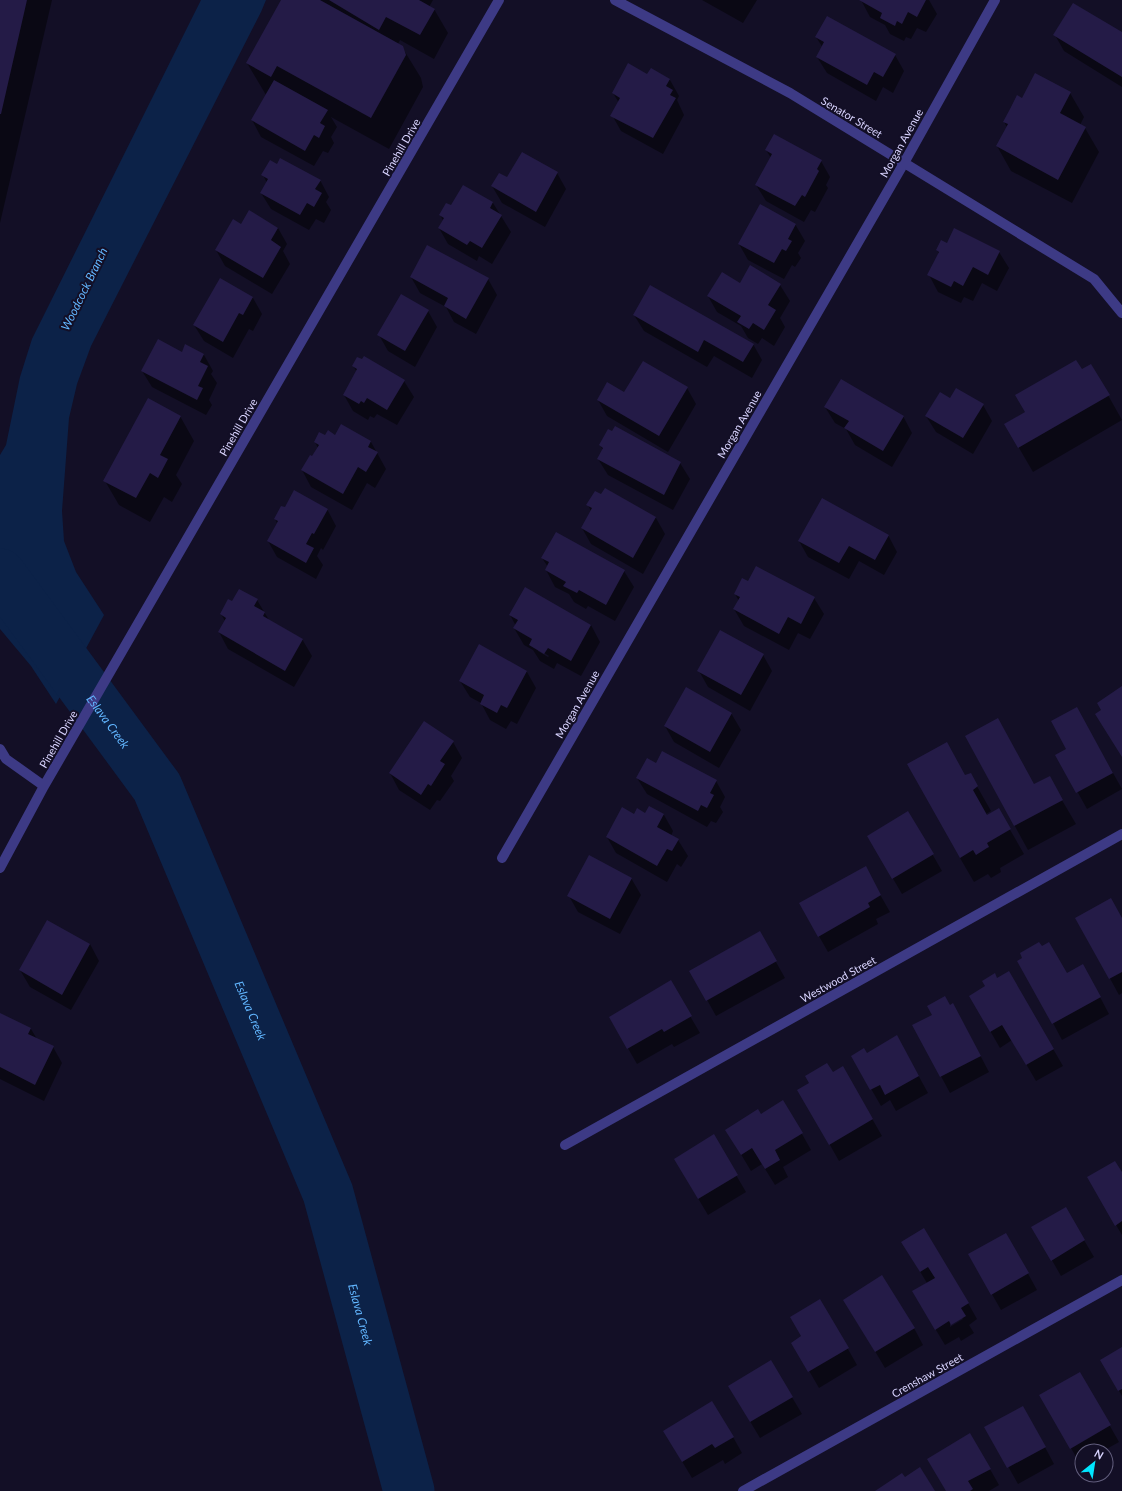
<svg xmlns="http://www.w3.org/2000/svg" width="1122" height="1491" viewBox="0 0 1122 1491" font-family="Lato,sans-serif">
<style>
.water{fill:#0c2248}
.shadow{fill:#0007;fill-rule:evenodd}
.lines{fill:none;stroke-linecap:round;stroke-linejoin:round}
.river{stroke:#0c2248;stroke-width:51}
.building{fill:#241b47}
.minor{stroke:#3d3a85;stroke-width:10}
.labels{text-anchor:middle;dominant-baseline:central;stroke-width:4;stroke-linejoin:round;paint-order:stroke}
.street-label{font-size:11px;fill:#d9d4ff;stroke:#130f26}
.water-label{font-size:12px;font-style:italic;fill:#62b6ff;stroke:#130f26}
</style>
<rect width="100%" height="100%" fill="#130f26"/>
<!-- water -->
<path class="water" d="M201 0H266L261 12 91 346 77 384 69 418 62 511 64 541 76 572 104 615 56 704 31 666 0 629V455L6 445 20 377 32 339Z"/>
<!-- shadow -->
<path class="shadow" d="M0 0H52L0 223Z
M282 0H433L429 7 434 9 448 33 434 59 400 40 398 44 402 47 421 78 423 87 389 149 331 117 337 127 331 137 334 143 328 153 323 151 314 166 261 137 252 120 266 95 247 63Z
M702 0H757L743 23Z
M861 0H929L937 14 926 32 917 28 911 39 906 37 904 41 890 34 885 25 870 17Z
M1122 34V87L1064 51 1055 35Z
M816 37 895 55 904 71 893 93 883 87 876 101 827 73 817 57 823 48Z
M651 69 670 80 679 96 677 100 684 115 663 154 621 131 612 115 619 103 613 93 648 75Z
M1070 93 1084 117 1080 125 1085 128 1099 152 1072 203 1011 171 997 146 1007 127 1004 122 1022 100Z
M766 150 821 161 830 177 826 185 828 188 815 212 811 210 804 222 766 201 756 185 771 158Z
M557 173 566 189 545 227 502 203 492 186 507 179Z
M263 175 320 180 329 197 326 202 331 210 324 223 316 219 309 230 271 209 261 193 267 183Z
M464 187 493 203 511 232 492 264 479 256 477 261 448 244 439 228 443 220 440 215 452 207Z
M795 224 805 241 798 253 801 258 795 267 792 265 784 279 748 260 739 244Z
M241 225 278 228 287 244 283 251 290 264 272 294 225 266 216 250Z
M947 244 999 252 1009 268 997 291 982 283 973 301 964 297 961 303 938 292 929 275 939 254 937 250Z
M411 277 488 279 497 295 476 334 454 322 446 307 420 293Z
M220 279 253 298 262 314 253 331 249 329 233 358 204 341 194 325Z
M740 284 780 285 790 301 780 318 785 327 774 346 762 338 758 344 748 338 741 326 717 312 708 296Z
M428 311 437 327 415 367 388 351 379 335Z
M634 315 753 344 762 360 752 378 714 356 707 367 644 331Z
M186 346 204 355 213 371 211 374 217 383 209 400 212 405 206 415 152 387 142 371 182 353Z
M1091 365 1122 420 1033 472 1005 424 1026 412Z
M353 366 404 381 414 397 397 425 377 414 374 418 370 416 368 420 353 411 344 395 357 372Z
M687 388 696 404 668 452 607 416 598 400 625 394Z
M951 399 983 405 992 421 973 454 936 432 926 416Z
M825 407 903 416 912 433 892 467 855 445 846 429 835 423Z
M180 416 194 441 176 475 182 484 172 502 164 497 150 522 119 505 105 481Z
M341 426 371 442 386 469 375 488 367 483 352 510 311 487 302 470 310 456 312 458 318 448 315 442 335 436Z
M600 445 680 463 690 479 673 510 608 475 598 459 603 450Z
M606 489 656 518 665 534 643 574 591 544 582 528 591 511 588 505 602 496Z
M327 509 336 526 323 550 321 548 317 556 323 565 316 579 277 557 268 541 277 523 275 519Z
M888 535 897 552 884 575 859 561 849 579 808 557 799 541Z
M542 558 624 571 634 587 615 621 588 606 586 609 574 602 569 594 555 587 546 570 548 567Z
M748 582 814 598 824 614 810 639 798 633 789 650 744 626 734 609 739 601 735 594Z
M257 600 269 620 302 639 312 656 294 687 228 649 219 632 225 621 221 614 233 602Z
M510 615 591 625 600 642 581 676 557 663 554 669 540 661 533 650 524 645 514 628 516 626ZM538 649 549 656 548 657 538 651Z
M479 646 527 672 536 688 517 724 511 721 506 729 490 720 481 703 470 697 460 681Z
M763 655 772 671 750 711 708 687 699 671Z
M731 713 741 730 719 768 674 742 665 726Z
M1086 725 1122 789 1087 809 1057 755 1067 750Z
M966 737 1035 785 1049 778 1076 824 1028 850Z
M453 742 462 758 451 776 454 781 440 801 437 800 430 810 399 790 390 773Z
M656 764 716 781 725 797 720 807 723 812 716 823 711 821 707 827 647 794 637 778Z
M970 774 991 811 986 814 987 816 998 809 1024 854 1000 868 1001 872 991 878 988 874 974 882 960 858 965 776Z
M649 807 664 815 673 831 671 836 678 840 688 856 681 867 677 864 667 882 616 853 607 837 634 816 645 814Z
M908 812 942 871 902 894 868 836Z
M631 878 641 895 620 934 578 912 569 896Z
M874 884 890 912 876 919 878 924 828 952 800 903Z
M1077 918 1122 920V993L1119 995Z
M759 932 785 978 716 1016 691 971Z
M90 944 99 961 71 1010 30 987 20 970Z
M1009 973 1063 1066 1036 1081 1012 1040 1000 1048 970 996Z
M1067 975 1092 982 1109 1014 1062 1040 1053 1023Z
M670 982 700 1033 674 1047 672 1044 637 1064 610 1017Z
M0 1015 31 1029 37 1039 53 1047 62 1063 44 1101 0 1079Z
M962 1021 989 1072 950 1093 914 1026Z
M906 1053 928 1093 896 1111 890 1100 881 1106 852 1056Z
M843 1068 882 1136 839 1161 799 1090Z
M761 1115 802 1134 811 1150 783 1167 788 1177 775 1185 762 1164 751 1171 736 1146Z
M713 1136 746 1192 708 1215 684 1175Z
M1122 1174V1235L1088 1178Z
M1065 1208 1094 1257 1061 1276 1033 1227Z
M902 1242 968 1303 977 1319 969 1325 974 1333 961 1341 959 1337 945 1345 913 1292 927 1283ZM962 1317 963 1319 950 1327V1324Z
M1015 1250 1037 1290 1001 1310 969 1254Z
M820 1300 857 1365 819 1388 793 1343 803 1337Z
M854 1316 914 1328 923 1345 885 1368Z
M1122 1348V1396L1111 1377Z
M771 1362 802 1414 760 1438 739 1403Z
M1080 1373 1119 1442 1103 1451H1082V1463L1080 1464 1041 1395Z
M1032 1423 1054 1464 1018 1484 986 1427Z
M970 1434 999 1485 989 1491H947Z
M733 1437 742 1453 725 1464 723 1460 692 1478 674 1448Z"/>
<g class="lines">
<!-- river -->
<path class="river" id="s1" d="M0 574 157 787 328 1193 409 1491"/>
</g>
<!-- building -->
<path class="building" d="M0 0H27L1 114H0Z
M281 0H320L403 46 406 55 371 118 277 66 271 77 246 63Z
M329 0H419L435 9 420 35 386 17 379 30Z
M859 0H926L917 17 908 12 902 24 897 21 895 26 880 18 882 13Z
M1073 3 1122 32V77L1053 35Z
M827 16 896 54 883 77 874 72 867 85 816 57 824 42 815 37Z
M628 63 647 74 651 68 670 79 666 86 673 90 670 95 676 98 653 138 610 116 620 98 612 93Z
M1035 73 1071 92 1060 113 1086 127 1058 180 996 146 1008 124 1003 122 1010 109 1017 95 1022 98Z
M274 80 328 110 320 123 325 126 319 138 314 135 305 151 251 120Z
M774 134 822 160 817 169 819 171 805 197 802 195 795 206 755 185 772 154 765 150Z
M522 152 558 172 536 212 491 186 499 173 507 177Z
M280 158 321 180 315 189 322 193 314 207 307 203 300 215 260 193 268 179 261 175 270 160 277 164Z
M463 185 493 202 490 208 502 215 482 248 470 241 467 245 438 228 444 218 439 215 446 203 451 205Z
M760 204 796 224 788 239 792 241 786 251 782 249 774 263 738 244Z
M249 210 278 228 271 240 281 247 263 278 215 250 233 219 241 224Z
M954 228 1000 251 988 275 973 267 963 286 954 281 951 287 927 275 939 252 936 250 941 240 947 243Z
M427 245 489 278 466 319 444 306 448 298 410 277Z
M750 265 781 284 768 305 776 310 764 330 753 323 749 329 737 322 741 316 707 296 722 272 740 283Z
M220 278 253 297 243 315 239 313 223 342 193 325Z
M650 285 754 344 743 362 704 340 698 352 633 315Z
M401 294 429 310 405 351 377 335Z
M158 339 182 352 185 344 204 354 200 362 208 366 198 386 203 388 197 400 141 371Z
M364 356 405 380 387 410 367 398 364 403 361 401 359 404 343 395 357 369 352 366 357 357 362 359Z
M1076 360 1082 369 1091 364 1110 395 1018 448 1004 424 1025 412 1015 395Z
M643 361 688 387 659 436 597 400 607 382 624 392Z
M841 379 904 416 883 451 844 428 849 421 824 407Z
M956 388 984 404 963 438 925 416 940 392 950 398Z
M148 398 181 416 160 455 168 459 158 478 150 473 136 498 103 481Z
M341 424 371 441 368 447 378 452 366 472 358 467 343 494 301 470 310 455 312 456 319 445 314 442 319 432 325 435 328 430 335 435Z
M615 426 681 462 664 495 597 459 603 448 599 445 608 429 612 431Z
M605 488 656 517 633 558 581 528 592 508 586 505 595 491 601 494Z
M294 490 328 509 314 534 312 533 306 544 314 548 306 563 267 541 278 521 274 519 281 506 285 507Z
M822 498 889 535 875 560 849 546 839 563 798 541Z
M556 532 625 570 606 605 579 590 577 593 563 586 566 582 545 570 549 562 541 558Z
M756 566 815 597 801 624 788 617 779 634 733 609 740 597 734 594 742 578 748 581Z
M525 587 591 625 571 661 548 648 544 654 529 645 532 639 513 628 518 620 509 615Z
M239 589 258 599 254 606 265 612 263 616 303 639 285 671 218 632 226 618 220 614 228 599 232 601Z
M720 630 764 654 741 695 697 671Z
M479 644 527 671 507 708 501 705 497 713 480 704 484 695 459 681Z
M1122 686V757L1095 714 1101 710 1097 703Z
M686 687 732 713 710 752 664 726Z
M1077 707 1113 773 1076 793 1055 755 1066 749 1051 721Z
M998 718 1034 784 1050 776 1063 800 1014 826 965 736Z
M424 721 454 741 440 761 445 764 431 786 428 784 421 795 389 773Z
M947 742 965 775 971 773 978 786 973 790 987 815 999 808 1011 829 987 843 989 847 987 848 976 855 973 850 960 858 907 764Z
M662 751 717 780 710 793 714 795 707 808 701 805 698 811 636 778 647 758 656 763Z
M649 806 664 814 657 827 679 839 672 851 667 849 657 866 606 837 622 807 634 814 637 808 645 813Z
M908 811 934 854 892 879 867 836Z
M589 855 632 878 610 919 567 896Z
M866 866 881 895 868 903 870 907 818 937 799 903Z
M1111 898 1122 918V972L1109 979 1075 918Z
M47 920 90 944 62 995 19 970Z
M760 931 777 961 706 1001 689 971Z
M1039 942 1042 946 1049 942 1067 973 1083 964 1101 997 1052 1024 1017 961 1022 958 1020 953Z
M1009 971 1054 1049 1026 1065 1002 1025 990 1032 969 996 985 986 982 981 995 973 997 978Z
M671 980 692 1016 664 1032 662 1029 627 1049 609 1017Z
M945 996 950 1005 953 1003 981 1056 940 1077 912 1025 932 1015 927 1006Z
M0 1013 31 1028 28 1034 54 1046 35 1085 0 1067Z
M897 1035 919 1076 885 1095 880 1085 870 1090 851 1056 864 1048 867 1053Z
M827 1063 833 1072 843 1066 873 1119 829 1145 797 1090 809 1083 805 1076Z
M783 1100 803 1133 775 1150 780 1160 765 1169 752 1148 741 1155 725 1130 758 1109 761 1114Z
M714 1134 738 1175 698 1199 674 1159Z
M1115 1161 1122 1172V1221L1115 1226 1087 1177Z
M1066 1207 1085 1240 1051 1261 1031 1227Z
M924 1228 969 1303 961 1308 966 1316 951 1325 949 1321 935 1330 912 1291 935 1278 928 1267 920 1272 901 1242Z
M1006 1233 1029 1273 991 1295 968 1254Z
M882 1275 915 1328 875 1352 843 1300Z
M820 1299 849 1348 808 1372 791 1343 801 1336 790 1317Z
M1122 1347V1389L1118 1391 1100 1360Z
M771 1360 793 1397 750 1422 728 1386Z
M1080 1372 1111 1425 1070 1449 1039 1395Z
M712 1401 734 1437 715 1448 712 1444 682 1462 663 1431Z
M1023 1406 1046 1447 1007 1468 984 1427Z
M970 1433 991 1469 968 1481 973 1489 970 1491H946L927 1459Z
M920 1467 935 1491H875L902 1473 905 1477Z"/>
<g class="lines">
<!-- minor -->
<path class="minor" d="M615 0 790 93 1094 279 1122 313
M0 749 6 759 44 786
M502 858 904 163 995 0
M0 868 44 786 499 0
M565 1145 1122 834
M743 1491 1122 1280"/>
</g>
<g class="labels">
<!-- street labels -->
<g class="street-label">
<text transform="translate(852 117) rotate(31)">Senator Street</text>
<text transform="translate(901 143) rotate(-61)">Morgan Avenue</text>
<text transform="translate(401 147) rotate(-60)">Pinehill Drive</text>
<text transform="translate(739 424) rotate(-60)">Morgan Avenue</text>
<text transform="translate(238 427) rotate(-60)">Pinehill Drive</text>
<text transform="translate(577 704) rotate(-60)">Morgan Avenue</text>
<text transform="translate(58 739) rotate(-60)">Pinehill Drive</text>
<text transform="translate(838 979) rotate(-29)">Westwood Street</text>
<text transform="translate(927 1375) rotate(-29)">Crenshaw Street</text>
</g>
<!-- water labels -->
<g class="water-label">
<text transform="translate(84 289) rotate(-64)">Woodcock Branch</text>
<text stroke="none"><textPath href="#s1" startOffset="183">Eslava Creek</textPath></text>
<text stroke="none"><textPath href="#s1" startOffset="507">Eslava Creek</textPath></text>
<text stroke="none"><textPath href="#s1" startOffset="831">Eslava Creek</textPath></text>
</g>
</g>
<!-- north arrow -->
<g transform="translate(1094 1463) rotate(30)"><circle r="19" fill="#130f26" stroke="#625e7d"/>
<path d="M0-3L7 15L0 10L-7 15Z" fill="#00e5ff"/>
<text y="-6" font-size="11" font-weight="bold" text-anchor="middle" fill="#d9d4ff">N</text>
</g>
</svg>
